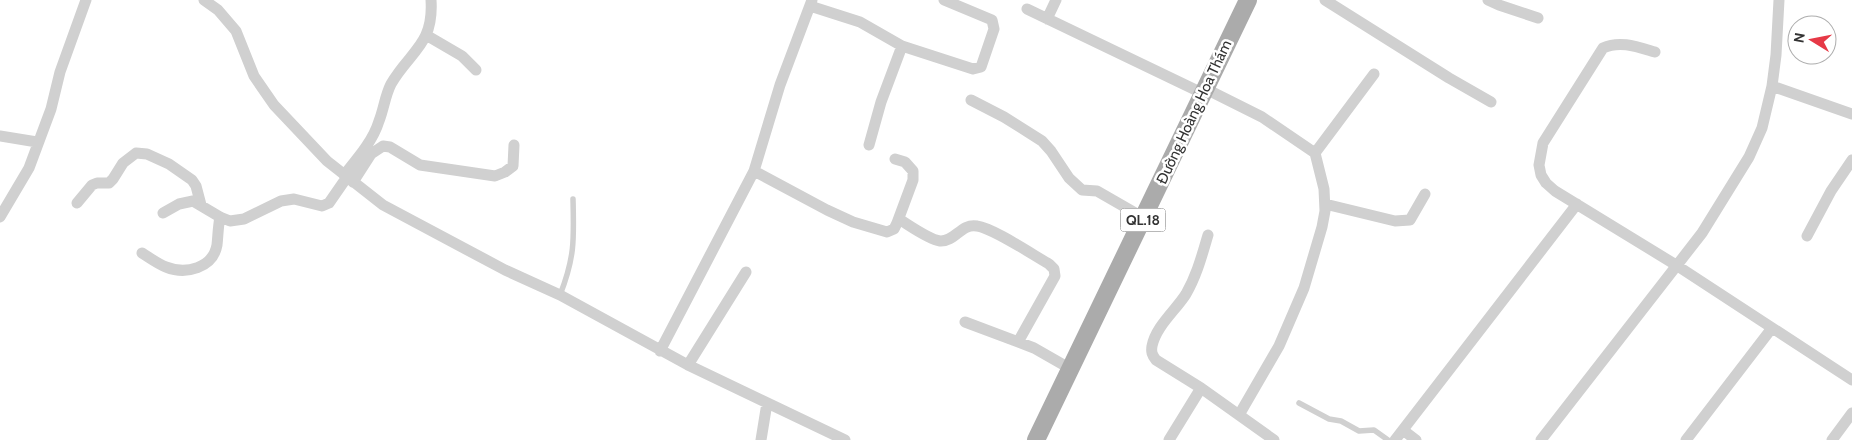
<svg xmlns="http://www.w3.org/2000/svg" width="1852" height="440" viewBox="0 0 1852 440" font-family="Cabin,sans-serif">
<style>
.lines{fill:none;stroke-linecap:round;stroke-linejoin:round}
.service{stroke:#d0d0d0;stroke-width:5.5}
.minor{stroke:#d0d0d0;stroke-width:11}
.primary{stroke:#ababab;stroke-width:18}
.labels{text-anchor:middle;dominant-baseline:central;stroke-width:5;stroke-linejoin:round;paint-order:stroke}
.shield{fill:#fff;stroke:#707070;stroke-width:1}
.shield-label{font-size:14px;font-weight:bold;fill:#333}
.street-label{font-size:15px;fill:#333;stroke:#fff}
</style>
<rect width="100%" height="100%" fill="#fff"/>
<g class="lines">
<!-- service -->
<path class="service" d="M560 295C575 257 574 239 573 199
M1299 403 1329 419 1341 421 1359 431 1374 430 1388 440"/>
<!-- minor -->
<path class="minor" d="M204 0 218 10 236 31 254 76 274 105 327 161 383 205 505 270 560 295 688 365 845 440
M1325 0 1449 78 1491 102
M1488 0 1499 5 1538 18
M810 6 860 22 902 46 973 69 981 67 994 29 992 20 944 0
M1027 9 1202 93
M1047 19 1056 0
M426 35 462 56 476 70
M1655 52C1638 47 1620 40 1603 48L1543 143 1539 165 1541 175 1546 183 1555 191 1676 265 1852 380
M1772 86 1852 114
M1204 88 1262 117 1315 153 1324 189 1325 211 1322 227 1304 288 1279 346 1239 415
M971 100 1004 117 1042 141 1051 151 1069 178 1082 190 1097 191 1144 218
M0 136 37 142
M869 145 881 102 902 46
M1315 153 1374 74
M754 171 827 210 853 222 887 232 894 229 897 223 913 180V171L905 162 895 159
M344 175C357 159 373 141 379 121 384 108 385 96 391 84 410 51 434 45 431 0
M353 182 371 154 383 146 390 147 420 165 495 176 505 172 513 166 514 145
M77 203 92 185 97 183H109L113 179 123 163 136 153 147 154 169 164 192 180 196 186 201 205
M1325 204 1395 221 1410 220 1425 194
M163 213 179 204 193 201 220 217 230 221 244 219 281 201 294 199 322 206 329 203 347 177
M0 217 29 168 51 109 60 72 86 0
M899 219C909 225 928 239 940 241 955 242 961 223 977 226 993 228 1033 255 1049 264L1054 269 1055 276 1018 342
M1208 235C1202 255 1197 275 1186 294 1176 310 1156 326 1152 346 1151 352 1152 355 1156 360L1201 388 1274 440
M1807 236 1831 191 1852 160
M142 253C150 258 158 264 166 267 186 275 213 268 217 245 218 236 218 227 220 217
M965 322 1034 348 1069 368
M660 351 754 171 780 85 812 0
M688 365 746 272
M1403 430 1416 440
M761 440 767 403
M1169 440 1201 388
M1395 440 1577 204
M1541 440 1702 233 1749 157 1762 128 1772 86 1776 55 1779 0
M1686 440 1772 328
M1832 440 1852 413"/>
<!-- primary -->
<path class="primary" d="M1036 440 1248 0"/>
</g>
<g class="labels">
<!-- shield labels -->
<rect class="shield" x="1120.5" y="208.5" width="45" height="23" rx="4"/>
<g class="shield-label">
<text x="1143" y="220">QL.18</text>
</g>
<!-- street labels -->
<g class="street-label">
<text transform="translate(1194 112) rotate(-65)">Đường Hoàng Hoa Thám</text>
</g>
</g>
<!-- north arrow -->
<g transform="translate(1812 40) rotate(280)"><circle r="24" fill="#ffffff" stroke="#adadad"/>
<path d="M0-4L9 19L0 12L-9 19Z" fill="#e63946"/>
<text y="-8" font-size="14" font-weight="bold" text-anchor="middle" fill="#333333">N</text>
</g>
</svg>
